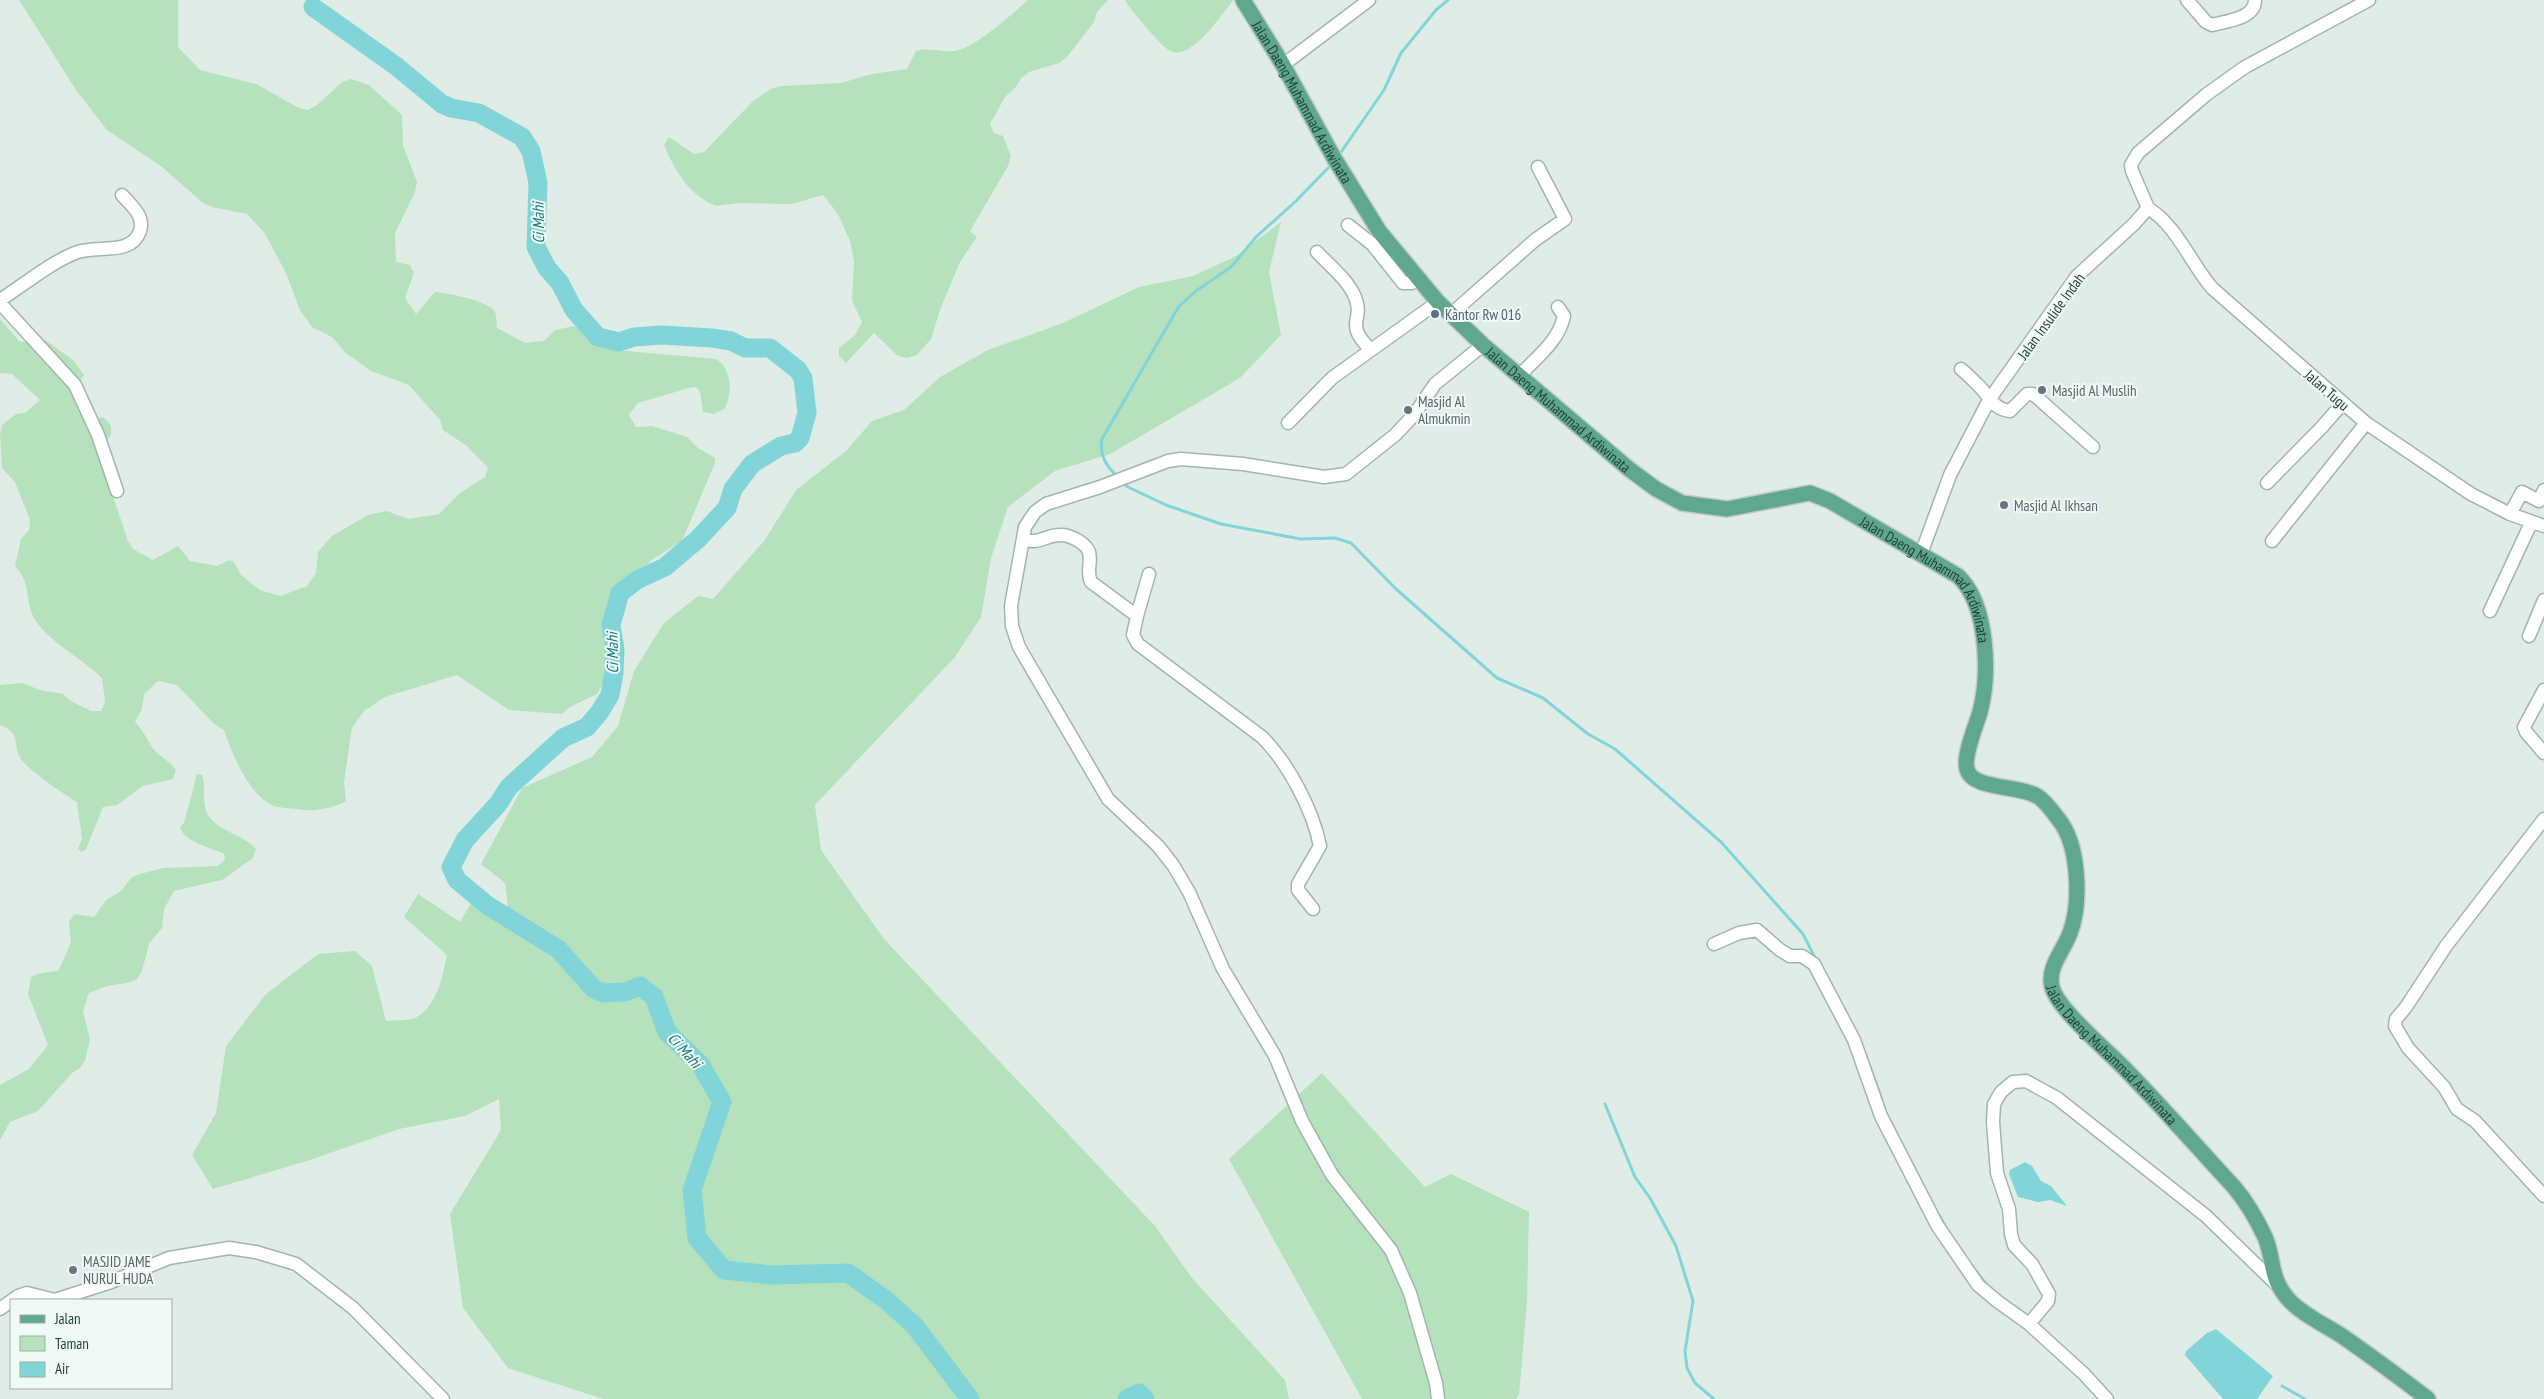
<svg xmlns="http://www.w3.org/2000/svg" width="2544" height="1399" viewBox="0 0 2544 1399" font-family="'PT Sans Narrow',sans-serif">
<style>
.green{fill:#b6e1bd}
.water{fill:#81d5d8}
.lines{fill:none;stroke-linecap:round;stroke-linejoin:round}
.stream{stroke:#81d5d8;stroke-width:3}
.river{stroke:#81d5d8;stroke-width:19}
.minor-casing{stroke:#a2b5ad;stroke-width:15}
.major-casing{stroke:#c0c9c6;stroke-width:18}
.minor{stroke:#fff;stroke-width:12}
.major{stroke:#5fa78d;stroke-width:15}
.service-dot{fill:#5c6f8a;stroke:#f1f9f4;stroke-width:2}
.worship-dot{fill:#6b7280;stroke:#f1f9f4;stroke-width:2}
.labels{text-anchor:middle;dominant-baseline:central;stroke-width:4;stroke-linejoin:round;paint-order:stroke}
.street-label{font-size:15px;fill:#1f3f33;stroke:#f1f9f4}
.service-label{font-size:15px;fill:#4e5e75;stroke:#f1f9f4;text-anchor:start}
.worship-label{font-size:15px;fill:#5b616d;stroke:#f1f9f4;text-anchor:start}
.water-label{font-size:16px;font-style:italic;fill:#127c82;stroke:#f1f9f4}
</style>
<rect width="100%" height="100%" fill="#e0ede6"/>
<!-- green -->
<path class="green" d="M19 0H178V47L200 70 256 84 299 108 308 110 317 105 342 82 351 79 369 85 402 115 403 145 417 182 415 192 395 233 396 262 410 265 414 273 405 298 416 314 435 292C447 293 490 301 495 312 497 316 496 323 497 328L525 343 544 341 555 330 574 326 615 350 716 359C732 368 733 395 724 409L714 414 703 412 700 392 696 387 689 388 638 403 629 415 636 427 652 426 687 437 698 448 715 458V463L682 541 650 561 628 598 607 624 608 675 597 694 570 707 562 714 509 710 457 675 385 697 364 711 352 728 344 782 346 801C331 809 313 812 297 809 290 808 280 808 274 806 249 796 232 754 224 730L214 724 177 685 158 681 144 694 142 709 135 722C143 730 146 738 152 747 158 756 169 760 176 770L173 779 143 786 117 805 103 807 86 849 82 852 78 849 82 839 77 802C64 794 29 771 21 759 11 743 23 734 0 725V685L22 683 40 690 63 694 71 701 91 711H101L105 702 102 678C83 659 44 639 33 616 24 596 32 585 15 566L21 539 29 530 30 520 15 482 2 468 0 434 2 425 16 414 25 413 40 400 12 374 0 373V319L20 342 45 340 73 360 84 375 72 394C76 410 85 424 103 417L111 425V435L98 451 128 541 133 549 153 560 178 546 190 561 217 566 229 560 234 562 241 575 260 590 280 596 307 586 316 573 318 552 332 536 368 515 387 511 408 519 439 514 460 493 485 477 488 468 467 446 443 430 440 420 409 385 371 371 346 353 332 337 312 327 300 310 286 273 264 232 247 214 212 207 203 203 162 167 107 130 76 90Z
M1028 0H1108L1097 12 1094 22 1067 57 1059 63 1029 72 1021 78 1016 87 1005 97 990 124 994 133 1003 136 1011 156 1008 166 970 231 977 237 960 262 940 310 931 339 917 355 907 358 898 356 874 333 846 363 839 356V348L855 335 862 322 852 301 854 261 850 241 838 214 823 195 792 204 738 203 716 206C689 195 675 171 664 145L669 137 694 154 704 152 753 101 771 89 781 86 841 83 872 74 907 69 916 51C929 47 941 52 954 51 975 49 1012 14 1028 0Z
M1125 0H1232L1233 1C1221 15 1194 57 1173 52 1164 49 1158 40 1152 34 1143 23 1132 13 1125 0Z
M1281 222 1269 272 1281 335 1240 378 1110 454 1055 471 1008 507 991 558 981 617 955 657 815 805 821 850 884 939 1155 1226 1192 1278 1285 1380 1289 1399H603L508 1368 463 1308 450 1214 501 1130 499 1099 465 1116 399 1129 310 1160 213 1189 192 1155 216 1113 226 1046 266 994 318 954 355 951 372 966 386 1021C395 1020 410 1021 417 1017 438 1004 442 977 447 955L404 917 418 894 460 922 473 900 508 908 505 883 481 864 522 788 592 757 618 726 634 671 664 623 698 596 713 599 764 541 796 490 846 451 872 421 904 410 940 377 988 350 1063 323 1139 287 1193 276 1236 256Z
M197 774 202 775C206 786 202 800 206 811 215 832 243 833 256 849L253 858 222 880 174 891 164 909 162 928 149 944 142 971 136 980 127 983 107 986 89 993 83 1011 90 1040 85 1060 80 1068 72 1073 38 1111 10 1122 0 1140V1085L29 1069 48 1045 28 994 31 977C40 972 49 973 59 970L71 942 69 922 74 914 94 917 106 900 121 891 131 878 140 874 163 868 218 866 225 859 224 854C211 847 182 842 180 826L184 823Z
M1322 1073 1425 1187 1451 1174 1529 1212 1527 1302 1519 1395 1516 1399H1362L1229 1159Z"/>
<!-- water -->
<path class="water" d="M2025 1162 2032 1166 2041 1181 2051 1186 2067 1206 2050 1200 2038 1202 2018 1197 2009 1174 2010 1170Z
M2216 1329 2273 1376 2257 1399H2223L2185 1355 2186 1351 2207 1333Z"/>
<g class="lines">
<!-- stream -->
<path class="stream" d="M1339 155 1384 90 1401 53 1436 10 1448 0
M1118 477C1106 466 1099 455 1102 439L1179 306 1196 291 1231 267 1256 237 1296 201 1329 167
M1122 482 1128 487 1166 505 1221 524 1301 539 1335 538 1351 543 1396 589 1497 678 1543 698 1588 734 1615 749 1721 842 1803 934 1816 960
M1866 1056 1882 1100
M1605 1104 1635 1177 1650 1198 1676 1246 1693 1301 1685 1351 1687 1368 1695 1383 1714 1399
M1939 1215 1947 1229
M1976 1271 1987 1285
M2282 1386 2305 1399"/>
<!-- river -->
<path class="river" d="M313 7 396 66 442 104 451 108 479 113 522 137 531 151 538 183 536 247 547 268 560 283 574 310 598 337 619 342 634 337 662 335 712 338 731 341 745 348H770L798 370 803 378 807 413 800 438 795 443 781 446 752 464 733 489 727 508 698 539 665 567 637 580 620 593 611 625 615 649 614 673 610 695 599 713 587 727 563 738 509 787 498 804 465 840 451 867 457 880 487 905 558 949 594 989 603 993 625 992 640 986 654 997 667 1032 700 1064 722 1102 692 1190 697 1238 724 1270 772 1275 848 1273 886 1300 914 1325 970 1399
M1127 1399 1139 1393 1145 1399"/>
<!-- minor casing -->
<g class="minor-casing">
<path id="minor" d="M2187 0 2206 22 2212 25C2226 21 2255 19 2255 0
M1283 65 1369 0
M2148 208C2177 226 2190 262 2212 288L2366 423 2471 494 2510 514 2544 526
M1348 225 1372 244 1403 283H1412L1417 279
M1317 252C1329 265 1348 280 1355 297 1365 321 1343 322 1370 349
M0 300C24 285 48 264 75 253 96 244 131 257 140 231 145 216 131 205 122 195
M0 303 75 385 98 435 117 491
M1450 315 1535 240 1565 219 1538 167
M1961 369C1967 374 1973 380 1979 386 1989 396 1993 409 2010 411L2027 394H2033L2093 447
M1519 376C1536 358 1559 341 1564 316L1558 307
M1288 423 1332 378 1438 302
M2267 483 2322 427 2342 404
M2510 514 2522 492 2539 501 2544 490
M1023 540C1042 544 1045 535 1060 535 1069 534 1086 543 1089 552 1092 562 1086 571 1091 582L1137 616 1133 635 1138 644 1262 737C1288 763 1313 810 1320 846L1298 884V890L1313 909
M2272 541 2366 423
M1921 554 1950 475 1989 400 2077 276 2134 224 2148 208 2132 171 2131 165 2138 153 2207 94 2245 67 2369 0
M2490 611 2531 523
M1137 616 1149 574
M2529 636 2544 600
M2544 690 2524 727 2526 732 2544 753
M2544 819 2446 946 2406 1007 2396 1019 2395 1026 2408 1048 2444 1087 2457 1109 2475 1121 2544 1196
M1714 944 1739 933 1757 930 1780 950 1790 956H1802L1814 964 1854 1040 1881 1116 1937 1225 1978 1285 1997 1301 2029 1324 2084 1374 2107 1399
M0 1309 18 1296 27 1293 55 1300 111 1282 169 1258 229 1248 256 1252 296 1264 353 1308 443 1399
M2029 1324 2048 1301 2049 1294 2032 1264 2014 1245 2011 1234 2009 1209 1997 1173 1993 1122 1994 1104 2001 1092 2013 1082 2026 1081 2057 1098 2206 1216 2276 1284
M1438 1399 1436 1383 1410 1293 1391 1250 1332 1175 1302 1121 1275 1056 1223 969 1189 892 1173 865 1158 846 1108 799 1019 647 1012 626 1011 606 1025 527 1035 512 1046 504 1100 487 1168 461 1181 459 1243 464 1324 477 1346 474 1395 435 1414 415 1435 384 1483 345"/>
</g>
<!-- major casing -->
<g class="major-casing">
<g id="major">
<path id="s1" d="M1243 0 1283 65 1334 158 1379 231 1438 302 1483 345 1629 469 1656 489 1682 503 1727 509 1810 493 1830 501 1958 576C1988 604 1990 674 1980 712 1976 726 1963 756 1967 769 1972 790 2019 785 2037 796 2046 801 2056 816 2062 824 2079 850 2081 904 2070 933 2064 950 2047 967 2052 987 2058 1010 2108 1051 2126 1070 2163 1108 2198 1148 2234 1187 2246 1201 2257 1220 2265 1237 2275 1261 2269 1278 2289 1300 2303 1315 2325 1325 2342 1336 2371 1356 2399 1377 2428 1399"/>
</g>
</g>
<!-- minor -->
<use href="#minor" class="minor"/>
<!-- major -->
<use href="#major" class="major"/>
</g>
<!-- markers -->
<circle class="service-dot" cx="1435" cy="314" r="5"/>
<g class="worship-dot">
<circle cx="2042" cy="390" r="5"/>
<circle cx="1408" cy="410" r="5"/>
<circle cx="2004" cy="505" r="5"/>
<circle cx="73" cy="1270" r="5"/>
</g>
<g class="labels">
<!-- street labels -->
<g class="street-label">
<text stroke="none"><textPath href="#s1" startOffset="118">Jalan Daeng Muhammad Ardiwinata</textPath></text>
<text transform="translate(2051 316) rotate(-54)">Jalan Insulide Indah</text>
<text transform="translate(2327 390) rotate(41)">Jalan Tugu</text>
<text stroke="none"><textPath href="#s1" startOffset="522">Jalan Daeng Muhammad Ardiwinata</textPath></text>
<text stroke="none"><textPath href="#s1" startOffset="958">Jalan Daeng Muhammad Ardiwinata</textPath></text>
<text stroke="none"><textPath href="#s1" startOffset="1556">Jalan Daeng Muhammad Ardiwinata</textPath></text>
</g>
<!-- service labels -->
<g class="service-label">
<text x="1445" y="314">Kantor Rw 016</text>
</g>
<!-- worship labels -->
<g class="worship-label">
<text x="2052" y="390">Masjid Al Muslih</text>
<text x="1418" y="401">Masjid Al<tspan x="1418" dy="17">Almukmin</tspan></text>
<text x="2014" y="505">Masjid Al Ikhsan</text>
<text x="83" y="1261">MASJID JAME<tspan x="83" dy="17">NURUL HUDA</tspan></text>
</g>
<!-- water labels -->
<g class="water-label">
<text transform="translate(538 223) rotate(-91)">Ci Mahi</text>
<text transform="translate(612 653) rotate(-91)">Ci Mahi</text>
<text transform="translate(685 1050) rotate(48)">Ci Mahi</text>
</g>
</g>
<!-- legend -->
<rect x="10" y="1299" width="162" height="90" fill="#f1f9f4" stroke="#9dafa7"/>
<rect x="20" y="1315" width="25" height="8" fill="#5fa78d" stroke="#9dafa7"/>
<text x="55" y="1324" font-size="15" fill="#1f3f33">Jalan</text>
<rect x="20" y="1336" width="25" height="15" fill="#b6e1bd" stroke="#9dafa7"/>
<text x="55" y="1349" font-size="15" fill="#1f3f33">Taman</text>
<rect x="20" y="1362" width="25" height="15" fill="#81d5d8" stroke="#9dafa7"/>
<text x="55" y="1374" font-size="15" fill="#1f3f33">Air</text>
</svg>
